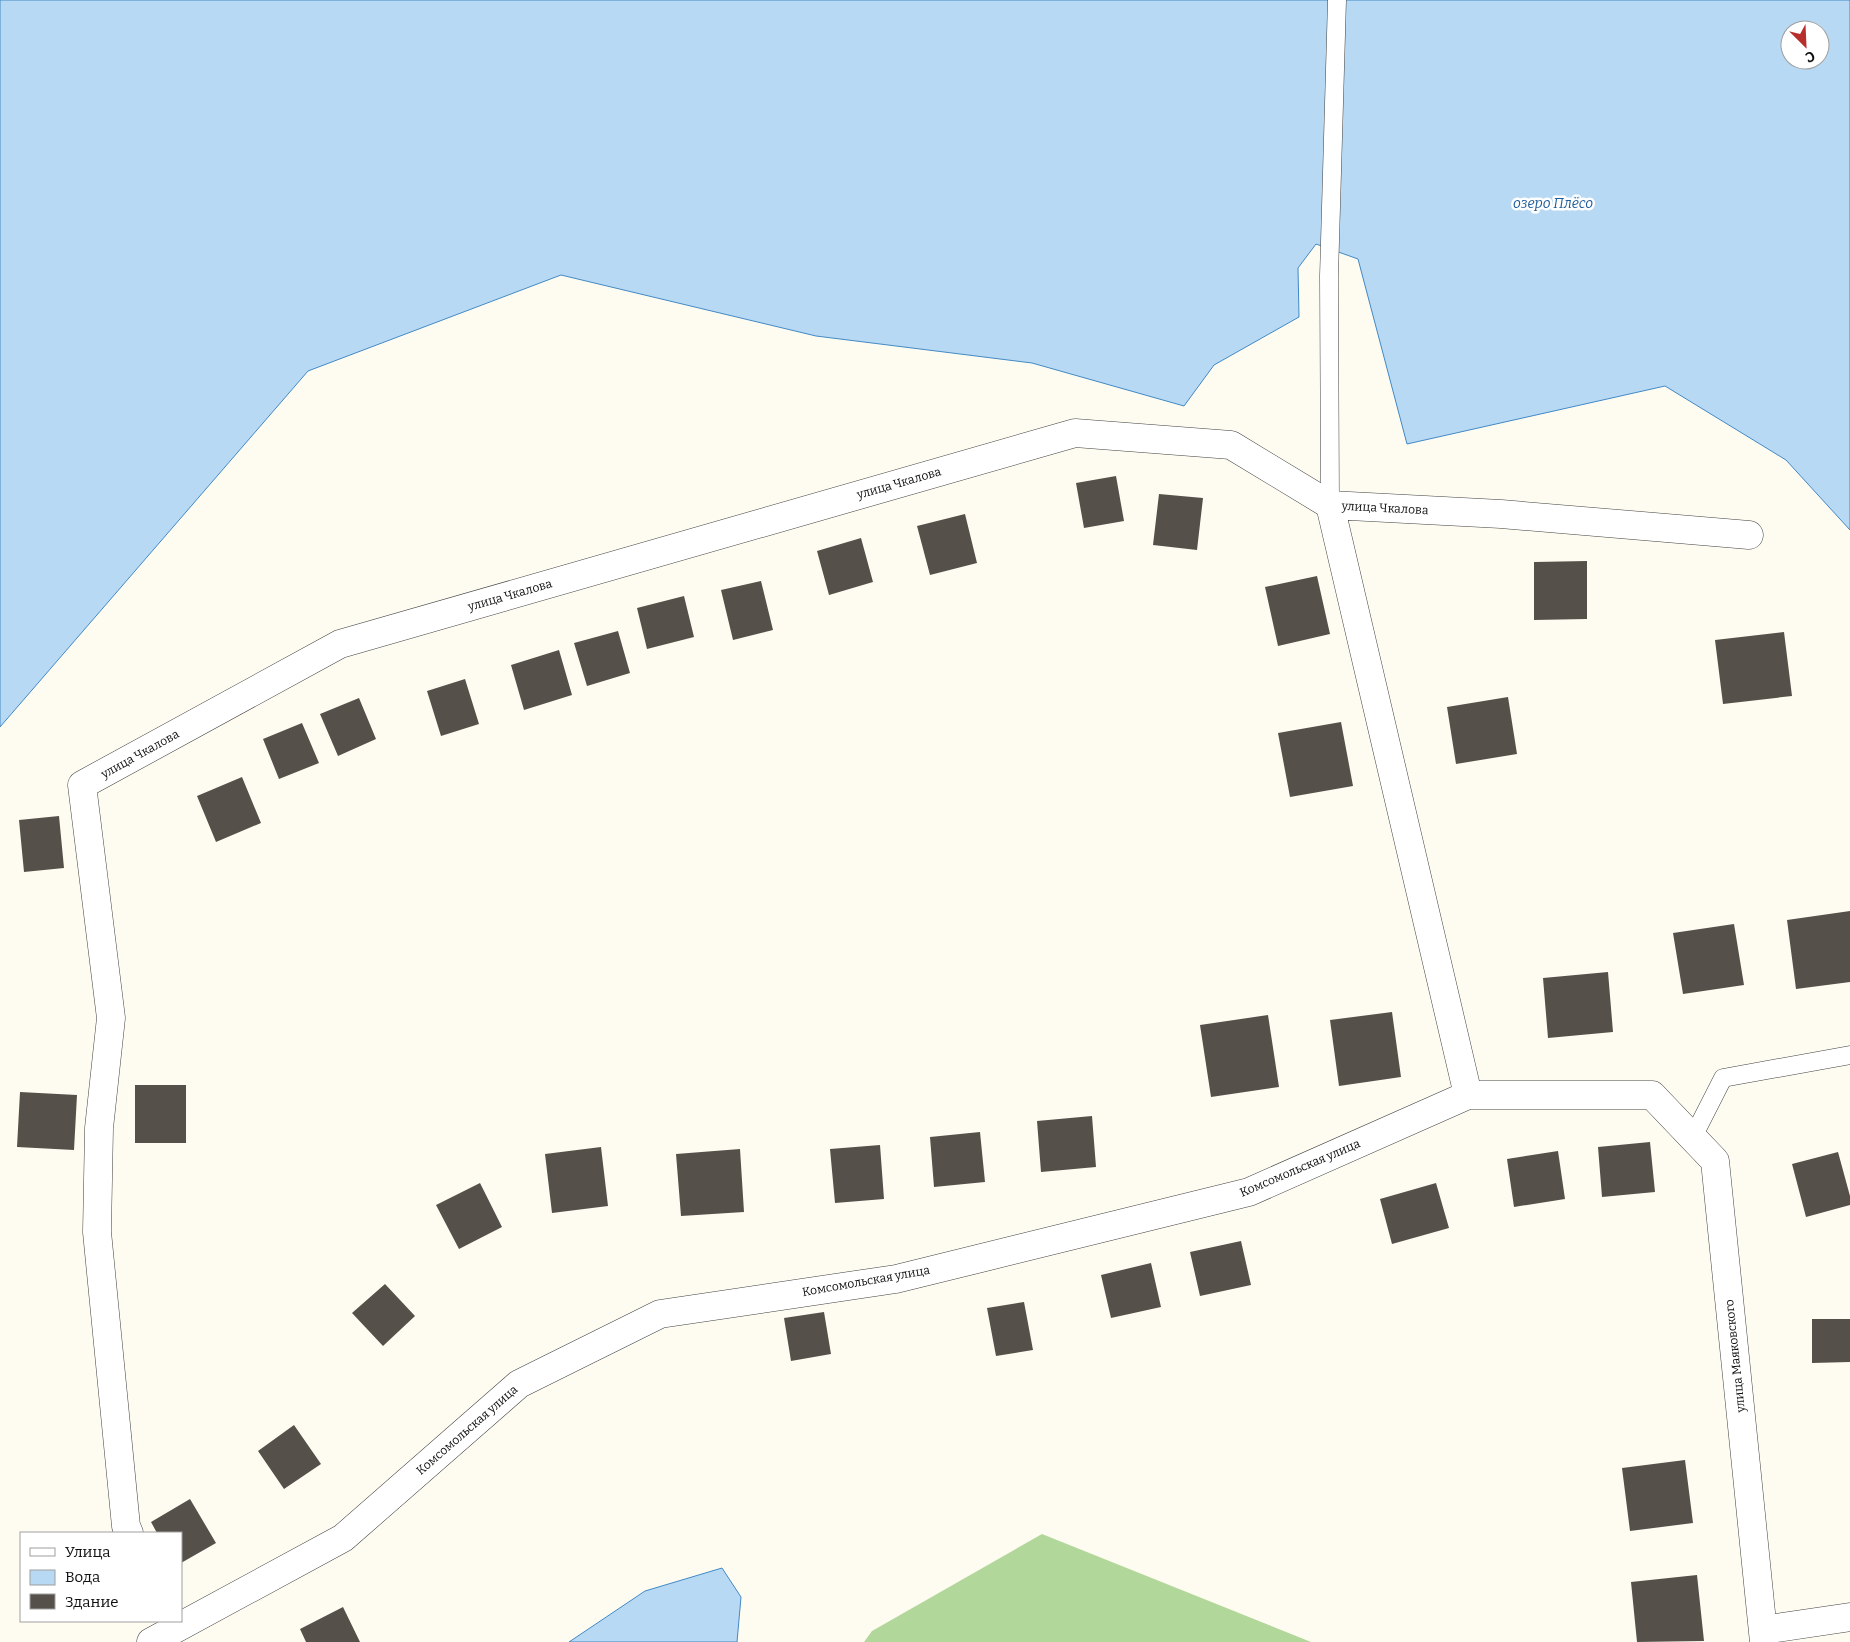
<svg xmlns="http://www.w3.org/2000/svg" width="1850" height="1642" viewBox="0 0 1850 1642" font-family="Bitter,serif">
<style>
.forest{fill:#b2d79b}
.water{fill:#b7d9f3;stroke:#4289c6;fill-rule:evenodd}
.building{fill:#56504b}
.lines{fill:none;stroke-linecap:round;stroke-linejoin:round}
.service-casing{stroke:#414141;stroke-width:19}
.minor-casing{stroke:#414141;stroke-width:29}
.service{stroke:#fff;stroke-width:18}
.minor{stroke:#fff;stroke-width:28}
.labels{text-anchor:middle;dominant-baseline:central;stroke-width:5;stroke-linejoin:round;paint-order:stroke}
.street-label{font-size:12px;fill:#0e0e0e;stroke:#fff}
.water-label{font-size:14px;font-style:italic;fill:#1d5c9a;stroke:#fff}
</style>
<rect width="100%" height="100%" fill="#fefcf0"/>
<!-- forest -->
<path class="forest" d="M1042 1534 1311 1642H864L872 1631Z"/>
<!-- water -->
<path class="water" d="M0 0H1850V530L1786 460 1665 386 1407 444 1358 259 1316 244 1298 268 1299 317 1214 365 1184 406 1032 363 816 336 561 275 308 371 0 727ZM1790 30H1820V60H1790Z
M722 1568 741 1597 737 1642H569L645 1591Z"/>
<!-- building -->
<path class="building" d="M1116 476 1124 521 1084 528 1076 483Z
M1159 494 1203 498 1197 550 1153 545Z
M965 514 977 563 930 575 917 526Z
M861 538 873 582 829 595 817 551Z
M1587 561V619L1534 620V562Z
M1317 576 1330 634 1278 646 1265 587Z
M761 581 773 630 733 640 721 590Z
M684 596 694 637 647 649 637 608Z
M618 631 630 673 587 686 574 643Z
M1784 632 1792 696 1723 704 1715 640Z
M559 650 572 695 524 710 511 665Z
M465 679 479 724 441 736 427 691Z
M1508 697 1517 754 1456 764 1447 707Z
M359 698 376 739 338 756 320 714Z
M1341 722 1353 786 1290 797 1278 733Z
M302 723 319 763 279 779 263 739Z
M242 777 261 823 216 842 197 796Z
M59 816 64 868 24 872 19 820Z
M1850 911V982L1796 989 1787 920Z
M1734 924 1744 985 1683 994 1673 933Z
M1608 972 1613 1032 1548 1038 1543 978Z
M1392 1012 1401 1077 1339 1086 1330 1020Z
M1268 1015 1279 1087 1211 1097 1200 1025Z
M135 1085H186V1143H135Z
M20 1092 77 1095 74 1150 17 1147Z
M1092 1116 1096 1167 1041 1172 1037 1121Z
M980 1132 985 1182 934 1187 930 1137Z
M1650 1142 1655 1192 1602 1197 1598 1147Z
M880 1145 884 1199 835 1203 830 1149Z
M601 1147 608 1206 552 1213 545 1154Z
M740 1149 744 1212 681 1216 676 1154Z
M1558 1151 1565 1199 1514 1207 1507 1159Z
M1838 1152 1850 1196V1205L1806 1217 1792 1164Z
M480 1183 502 1227 459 1249 436 1205Z
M1436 1183 1449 1228 1392 1244 1380 1199Z
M1241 1241 1251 1285 1200 1296 1190 1252Z
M1151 1263 1161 1307 1111 1318 1101 1275Z
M385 1284 415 1316 383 1346 352 1313Z
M1024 1302 1033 1350 996 1356 987 1308Z
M824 1312 831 1354 791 1361 784 1318Z
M1812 1319H1850V1362L1812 1363Z
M294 1425 321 1464 284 1489 258 1451Z
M1685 1460 1693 1523 1630 1531 1622 1468Z
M190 1499 216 1543 181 1563V1533H157L151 1522Z
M1697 1575 1704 1641 1637 1642 1631 1582Z
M343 1607 360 1642H306L300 1629Z"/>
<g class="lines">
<!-- service casing -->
<g class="service-casing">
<path id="service" d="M1330 505 1329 276 1337 0
M1693 1137 1723 1078 1850 1055"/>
</g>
<!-- minor casing -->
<g class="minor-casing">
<path id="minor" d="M1330 505 1468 1095
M129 1533 126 1526 97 1232 99 1128 111 1018 82 785 340 644 1075 433 1231 445 1330 505 1501 514 1749 535
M1763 1630 1850 1617
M151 1642 343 1538 519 1384 660 1314 896 1279 1249 1192 1468 1095H1652L1715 1161 1764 1642"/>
</g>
<!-- service -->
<use href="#service" class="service"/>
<!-- minor -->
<use href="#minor" class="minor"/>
</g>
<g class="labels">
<!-- street labels -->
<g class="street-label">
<text transform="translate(899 483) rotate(-16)">улица Чкалова</text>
<text transform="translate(1385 508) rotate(3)">улица Чкалова</text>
<text transform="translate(510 595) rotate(-16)">улица Чкалова</text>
<text transform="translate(140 754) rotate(-29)">улица Чкалова</text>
<text transform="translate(1300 1168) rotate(-23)">Комсомольская улица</text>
<text transform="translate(866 1281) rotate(-10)">Комсомольская улица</text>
<text transform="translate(1735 1356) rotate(-96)">улица Маяковского</text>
<text transform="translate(467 1430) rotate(-41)">Комсомольская улица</text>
</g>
<!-- water labels -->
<g class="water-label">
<text x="1553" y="203">озеро Плёсо</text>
</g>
</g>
<!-- legend -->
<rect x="20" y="1532" width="162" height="90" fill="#ffffff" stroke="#9f9f9f"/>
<rect x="30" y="1548" width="25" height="8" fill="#ffffff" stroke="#9f9f9f"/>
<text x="65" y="1557" font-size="15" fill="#0e0e0e">Улица</text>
<rect x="30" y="1570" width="25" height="15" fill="#b7d9f3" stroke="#9f9f9f"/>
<text x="65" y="1582" font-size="15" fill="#0e0e0e">Вода</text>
<rect x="30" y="1594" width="25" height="15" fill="#56504b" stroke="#9f9f9f"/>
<text x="65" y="1607" font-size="15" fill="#0e0e0e">Здание</text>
<!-- north arrow -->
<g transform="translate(1805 45) rotate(156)"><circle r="24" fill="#ffffff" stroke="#9f9f9f"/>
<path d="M0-4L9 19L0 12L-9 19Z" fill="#b72f2d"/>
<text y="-8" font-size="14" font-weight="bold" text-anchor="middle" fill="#0e0e0e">С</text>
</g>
</svg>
